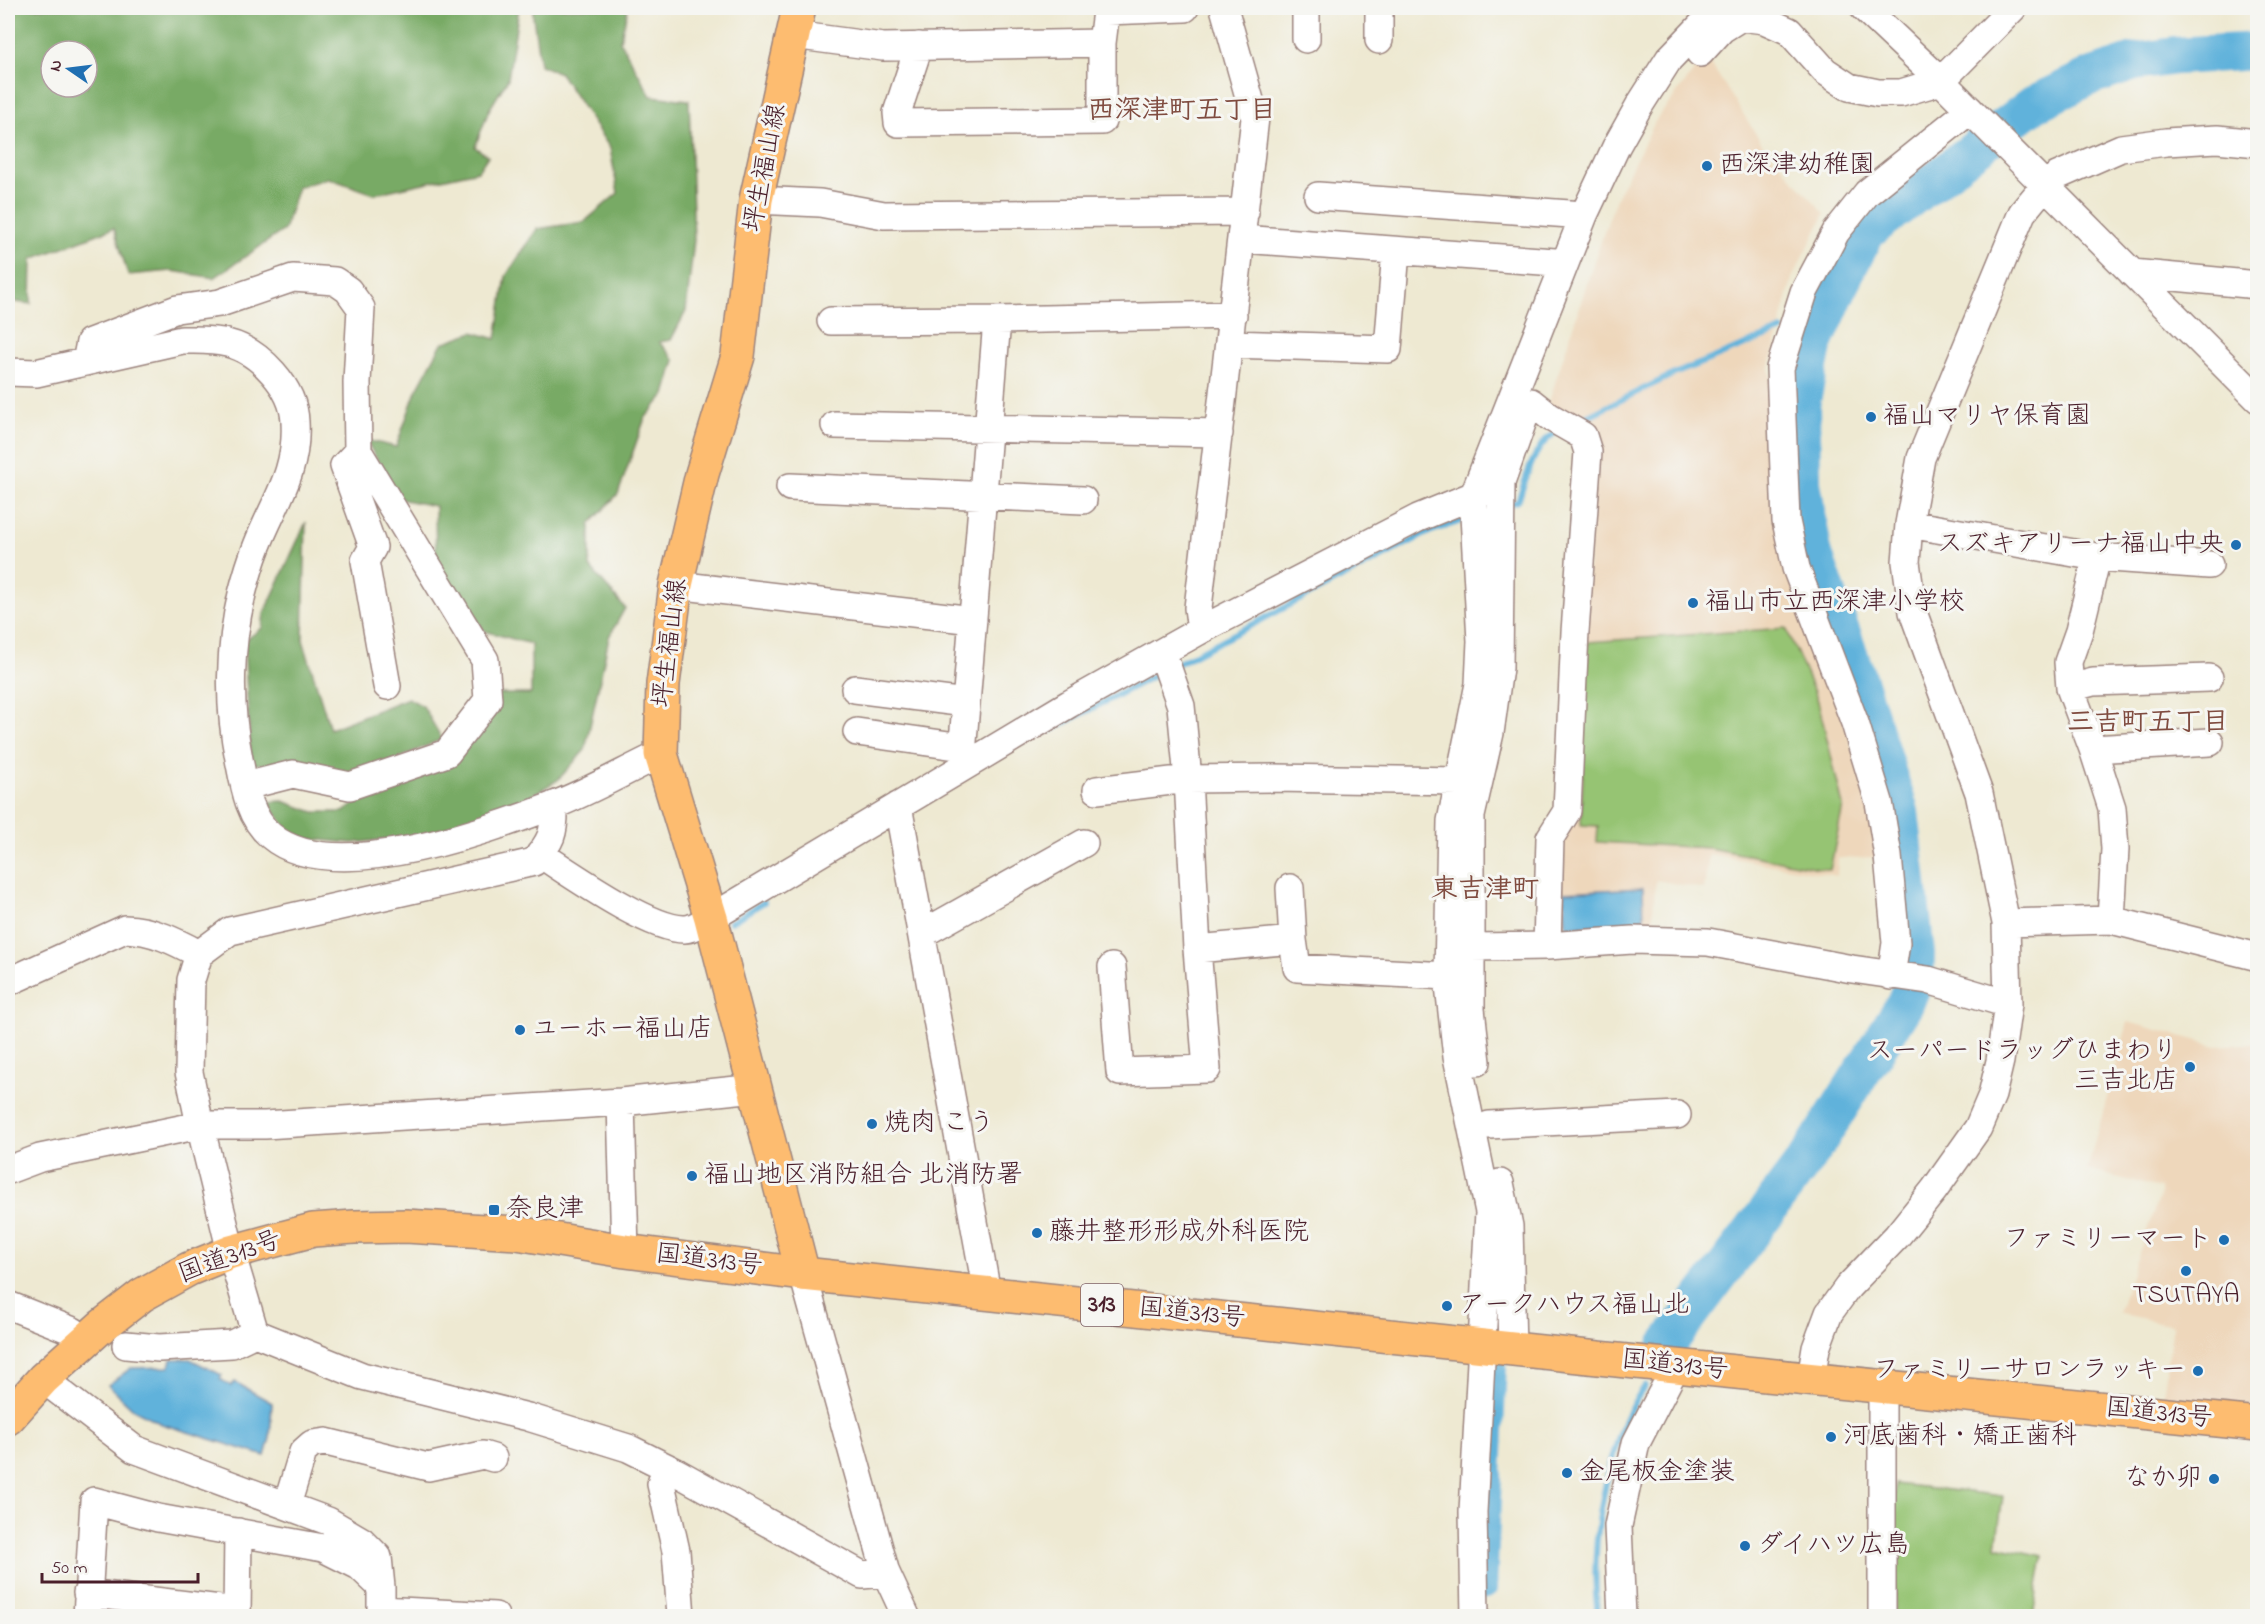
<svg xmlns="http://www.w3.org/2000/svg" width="2265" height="1624" viewBox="0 0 2265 1624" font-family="'Indie Flower','Klee One',sans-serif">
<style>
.built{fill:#eed7bb}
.green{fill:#96c473;stroke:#70724f;stroke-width:1.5}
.forest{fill:#78aa65;stroke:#616448;stroke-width:1.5;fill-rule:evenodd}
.water{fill:#60b2db;stroke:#556883;stroke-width:1.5}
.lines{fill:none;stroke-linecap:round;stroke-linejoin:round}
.stream{stroke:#60b2db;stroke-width:6}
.canal{stroke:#60b2db;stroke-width:22}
.river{stroke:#60b2db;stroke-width:38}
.minor-casing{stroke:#9c847e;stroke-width:30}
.major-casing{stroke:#9c847e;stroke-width:36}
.highway-casing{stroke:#9c847e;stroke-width:36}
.minor{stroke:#fff;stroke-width:27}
.major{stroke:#fdbc70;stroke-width:33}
.highway{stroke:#fdbc70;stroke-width:33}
.poi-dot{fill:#1f6fb2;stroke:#f6f6f2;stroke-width:2}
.labels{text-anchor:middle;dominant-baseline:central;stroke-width:6;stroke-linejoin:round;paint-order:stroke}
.shield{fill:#f6f6f2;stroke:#7e6067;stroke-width:1.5}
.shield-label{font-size:24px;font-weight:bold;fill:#4a1f2b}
.poi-label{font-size:26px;fill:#4a1f2b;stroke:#f6f6f2;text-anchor:start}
.street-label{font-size:26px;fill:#4a1f2b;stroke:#f6f6f2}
.neighbourhood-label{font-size:27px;font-weight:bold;fill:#804c40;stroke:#f6f6f2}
</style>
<rect width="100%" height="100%" fill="#f6f6f2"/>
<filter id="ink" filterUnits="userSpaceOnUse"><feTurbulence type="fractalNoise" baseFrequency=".0167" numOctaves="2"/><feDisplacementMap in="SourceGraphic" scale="12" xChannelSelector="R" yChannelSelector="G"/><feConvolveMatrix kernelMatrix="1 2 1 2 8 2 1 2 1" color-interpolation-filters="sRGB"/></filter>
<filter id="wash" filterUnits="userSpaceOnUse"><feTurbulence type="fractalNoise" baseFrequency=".008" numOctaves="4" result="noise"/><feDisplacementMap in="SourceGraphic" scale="24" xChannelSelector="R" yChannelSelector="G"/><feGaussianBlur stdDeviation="1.35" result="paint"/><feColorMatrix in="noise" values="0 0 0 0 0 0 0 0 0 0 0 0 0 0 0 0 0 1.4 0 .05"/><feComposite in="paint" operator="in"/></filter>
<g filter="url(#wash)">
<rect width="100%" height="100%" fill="#eee9d2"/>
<!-- built -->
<path class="built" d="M1702 61 1711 64 1765 148 1825 214 1792 278 1769 370 1830 672 1883 857 1838 858 1837 876 1709 854 1704 889 1656 880 1651 932 1554 935V841L1578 820 1594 436 1548 405 1594 261 1617 196 1656 120Z
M2128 1022 2217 1046 2257 1043V1413L2162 1403 2173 1325 2118 1313 2160 1193V1188L2087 1170Z"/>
<!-- green -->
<path class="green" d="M1786 628 1818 701 1843 806 1830 870 1709 848 1597 842 1598 826 1581 825 1588 642Z
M1895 1484 2003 1496 1996 1546 2043 1556 2033 1616H1894Z"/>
<!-- forest -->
<path class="forest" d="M8 8H519L508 79 489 110 475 147 488 156 478 171 374 194 328 178 298 187 284 230 214 278 172 271 128 275 114 228 32 259 31 304 8 301ZM51 51H87V87H51Z
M533 8H628L620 41 651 96 689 100 694 240 686 311 671 340 659 342 675 360 665 395 645 418 618 494 590 524V567L625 608 609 637 585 750 558 780 500 814 415 836 353 843 309 839 289 831 267 802 283 801 314 812H343L361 800 436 770 499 694H531V644L484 631 436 564 435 506 399 499 366 440 396 447 416 391 442 343 473 332 496 339 506 276 537 229 584 222 618 193 610 148 560 73 540 65 533 17Z
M306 522 303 640 330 729 408 698 423 706 442 739 349 781 282 765 251 764 244 641 262 628 264 614Z"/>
<!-- water -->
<path class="water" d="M1643 888 1644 923 1566 927 1564 892Z
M171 1359H190L222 1375 220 1379 231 1386 235 1382 272 1403 270 1438 265 1456 162 1424 133 1409 108 1385 131 1368 169 1367Z"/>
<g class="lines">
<!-- stream -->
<path class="stream" d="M1803 321 1828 311
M1576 422 1674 374 1782 330
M1507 505 1518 501C1527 477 1534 443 1558 431
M1173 666 1429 532 1467 519
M1051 730 1161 672
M731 922 764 902
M1598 1616C1590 1551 1602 1483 1624 1422 1629 1409 1638 1397 1645 1386"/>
<!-- canal -->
<path class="canal" d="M1497 1318 1498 1281
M1486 1588 1496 1364"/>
<!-- river -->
<path class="river" d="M1667 1345 1812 1151 1905 1004 1915 979 1916 954 1900 812 1854 668 1813 552 1802 483 1801 405 1813 346 1846 271 1867 232 2034 104 2087 78 2134 62 2175 56 2258 51"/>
</g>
</g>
<g filter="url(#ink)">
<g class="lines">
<!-- minor casing -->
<g class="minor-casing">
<path id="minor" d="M1306 8V39
M1379 8V40
M1864 8 1941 81 2258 399
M1727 9 1741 17 1764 20 1789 31 1825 71 1849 87 1878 93H1901L1941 81 2013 8
M793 35 883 47 1102 43
M919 46 897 113 898 123 1102 121V43L1106 11 1185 8
M1700 53 1722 29 1741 17
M1318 196 1584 215
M756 200 820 203 884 215 1245 212
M1242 239 1555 262 1564 266
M2132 273 2258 285
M831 321 997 320 1233 315
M1229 344 1388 349 1396 251
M86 362 90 342 177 309 220 303 293 278 335 281 348 290 361 308 357 382 358 451 485 660 488 700 447 753 350 786 293 774 246 786
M8 372 36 373 182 340C197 340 213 339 227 343 260 351 294 388 295 422 298 473 274 502 257 546 251 561 246 578 242 594 229 647 228 706 239 759 244 785 249 818 271 836 331 887 487 831 552 806 589 792 625 771 661 754
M1531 402 1550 417 1583 436 1588 452 1575 632 1567 811 1550 838 1547 946
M835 425 1219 433
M358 451 344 466 373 547 365 561 387 686
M790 487 1083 500
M1909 524 2097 557 2209 565
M2097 557 2079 631 2068 662 2070 688 2093 749 2112 808 2115 849 2111 920
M676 585 973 620
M1201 630 1198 608 1255 118 1224 8
M2070 688 2093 682 2209 678
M855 689 966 703
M857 732 963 747
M2093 749 2210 742
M970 763 962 754 997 320
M1097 790 1188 779 1274 778 1458 781
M554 805C555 834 551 841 534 862L230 931 199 954 191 980 189 1072 200 1125 231 1252 255 1333 362 1376 528 1417 628 1448 678 1473 862 1575 886 1573
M898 806 987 1293
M540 854C571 874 650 930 685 929 693 929 704 921 711 918L1069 704 1201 630 1418 518 1489 489
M1290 888 1293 940 1297 968 1448 976
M2006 923 2111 920 2258 957
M922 934 1084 843
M1471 947 1547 946 1632 940 1708 942 1852 969 1928 980 2008 1004
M1197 949 1293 940
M1112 967 1120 1072 1207 1069 1197 949 1188 779 1181 706 1162 652
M1891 976 1896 943 1888 856 1879 802 1855 723 1796 568 1786 521 1780 368 1804 292 1836 232 1867 193 1970 110
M8 982 125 929C153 930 175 941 199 954
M1477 1062 1471 1009V816L1490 733 1499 668 1501 483 1526 412
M621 1102 625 1251
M1489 1125 1677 1115
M8 1170 40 1158 200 1125H265L621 1102 756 1088
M1500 1183 1509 1226 1512 1348
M803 1274 886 1573 906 1616
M8 1305 73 1331
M126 1345 159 1348 232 1344 255 1333
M43 1379 134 1449 328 1521 362 1541 378 1557 381 1587
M1811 1379 1816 1348 1829 1313 1848 1287 1897 1236 1934 1190 1978 1128 1992 1095 2000 1061 2008 1004 2006 923 1979 793 1913 612 1906 562 1909 524 1921 458 2022 213 2045 185 2057 176 2121 148 2166 142 2217 139 2258 143
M1882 1385V1616
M666 1467 661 1484 676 1551 681 1616
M287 1505 303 1452 312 1444 326 1442 428 1467 483 1455 493 1458
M87 1593 237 1611
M381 1610 495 1616
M87 1616 94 1501 158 1518 323 1548 359 1566 381 1587V1616
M237 1616 238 1532
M1475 1616 1473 1512 1489 1212 1457 1057 1448 976 1451 821 1479 684 1481 641 1473 497 1584 215 1616 147 1639 106 1669 59 1718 8
M1622 1616 1618 1526 1636 1443 1676 1366"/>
</g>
<!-- major casing -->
<g class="major-casing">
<path id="major" d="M799 8 756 200 738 356 702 474 676 585 663 684 661 754 711 918 803 1274"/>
</g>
<!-- highway casing -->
<g class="highway-casing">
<path id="highway" d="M8 1418 43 1379 102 1326 142 1295 189 1269 231 1252 313 1230 354 1227 406 1226 517 1233 625 1251 803 1274 1636 1362 2258 1424"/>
</g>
<!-- minor -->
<use href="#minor" class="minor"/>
<!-- major -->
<use href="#major" class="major"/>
<!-- highway -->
<use href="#highway" class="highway"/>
</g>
</g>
<!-- markers -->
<g class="poi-dot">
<circle cx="1707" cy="166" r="6"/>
<circle cx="1871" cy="417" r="6"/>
<circle cx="2236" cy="545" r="6"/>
<circle cx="1693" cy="603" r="6"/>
<circle cx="520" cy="1030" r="6"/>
<circle cx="2190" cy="1067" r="6"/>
<circle cx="872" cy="1124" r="6"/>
<circle cx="692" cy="1176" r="6"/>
<rect x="488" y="1204" width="12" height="12" rx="3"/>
<circle cx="1037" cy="1233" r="6"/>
<circle cx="2224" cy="1240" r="6"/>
<circle cx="2186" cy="1271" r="6"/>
<circle cx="1447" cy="1306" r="6"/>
<circle cx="2198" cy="1371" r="6"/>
<circle cx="1831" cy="1437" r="6"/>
<circle cx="1567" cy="1473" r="6"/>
<circle cx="2214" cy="1479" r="6"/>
<circle cx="1745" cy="1546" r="6"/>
</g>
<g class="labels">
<!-- shield labels -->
<rect class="shield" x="1081" y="1284" width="42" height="42" rx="4.5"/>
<g class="shield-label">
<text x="1102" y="1305">313</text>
</g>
<!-- poi labels -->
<g class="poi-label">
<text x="1719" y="166">西深津幼稚園</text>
<text x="1883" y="417">福山マリヤ保育園</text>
<text x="2224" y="545" text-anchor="end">スズキアリーナ福山中央</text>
<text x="1705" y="603">福山市立西深津小学校</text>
<text x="532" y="1030">ユーホー福山店</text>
<text x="2178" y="1052" text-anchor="end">スーパードラッグひまわり<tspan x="2178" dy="30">三吉北店</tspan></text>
<text x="884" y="1124">焼肉 こう</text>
<text x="704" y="1176">福山地区消防組合 北消防署</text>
<text x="506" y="1210">奈良津</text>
<text x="1049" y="1233">藤井整形形成外科医院</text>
<text x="2212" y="1240" text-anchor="end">ファミリーマート</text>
<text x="2186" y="1296" text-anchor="middle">TSUTAYA</text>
<text x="1459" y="1306">アークハウス福山北</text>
<text x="2186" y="1371" text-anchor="end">ファミリーサロンラッキー</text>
<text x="1843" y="1437">河底歯科・矯正歯科</text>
<text x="1579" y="1473">金尾板金塗装</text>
<text x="2202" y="1479" text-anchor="end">なか卯</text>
<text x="1757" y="1546">ダイハツ広島</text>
</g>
<!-- street labels -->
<g class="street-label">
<text transform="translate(766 168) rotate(-79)">坪生福山線</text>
<text transform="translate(671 643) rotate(-83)">坪生福山線</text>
<text transform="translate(230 1258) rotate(-20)">国道313号</text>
<text transform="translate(709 1261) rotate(7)">国道313号</text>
<text transform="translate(1192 1314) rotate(6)">国道313号</text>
<text transform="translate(1675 1366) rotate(6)">国道313号</text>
<text transform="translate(2159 1414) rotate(6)">国道313号</text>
</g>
<!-- neighbourhood labels -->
<g class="neighbourhood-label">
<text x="1182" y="111">西深津町五丁目</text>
<text x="2148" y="723">三吉町五丁目</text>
<text x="1485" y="890">東吉津町</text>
</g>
</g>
<!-- margin -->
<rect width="2265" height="1624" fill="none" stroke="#f6f6f2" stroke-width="30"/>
<!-- north arrow -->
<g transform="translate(69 69) rotate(284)"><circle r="28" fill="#f6f6f2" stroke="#b1a0a2" stroke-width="1.5"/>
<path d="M0-4.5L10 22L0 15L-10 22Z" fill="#1f6fb2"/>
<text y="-9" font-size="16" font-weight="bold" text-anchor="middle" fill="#4a1f2b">N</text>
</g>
<!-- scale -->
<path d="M42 1573v9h156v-9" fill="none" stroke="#4a1f2b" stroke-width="3"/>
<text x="51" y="1573" font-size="18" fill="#4a1f2b" stroke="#f6f6f2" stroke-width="4.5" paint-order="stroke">50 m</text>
</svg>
